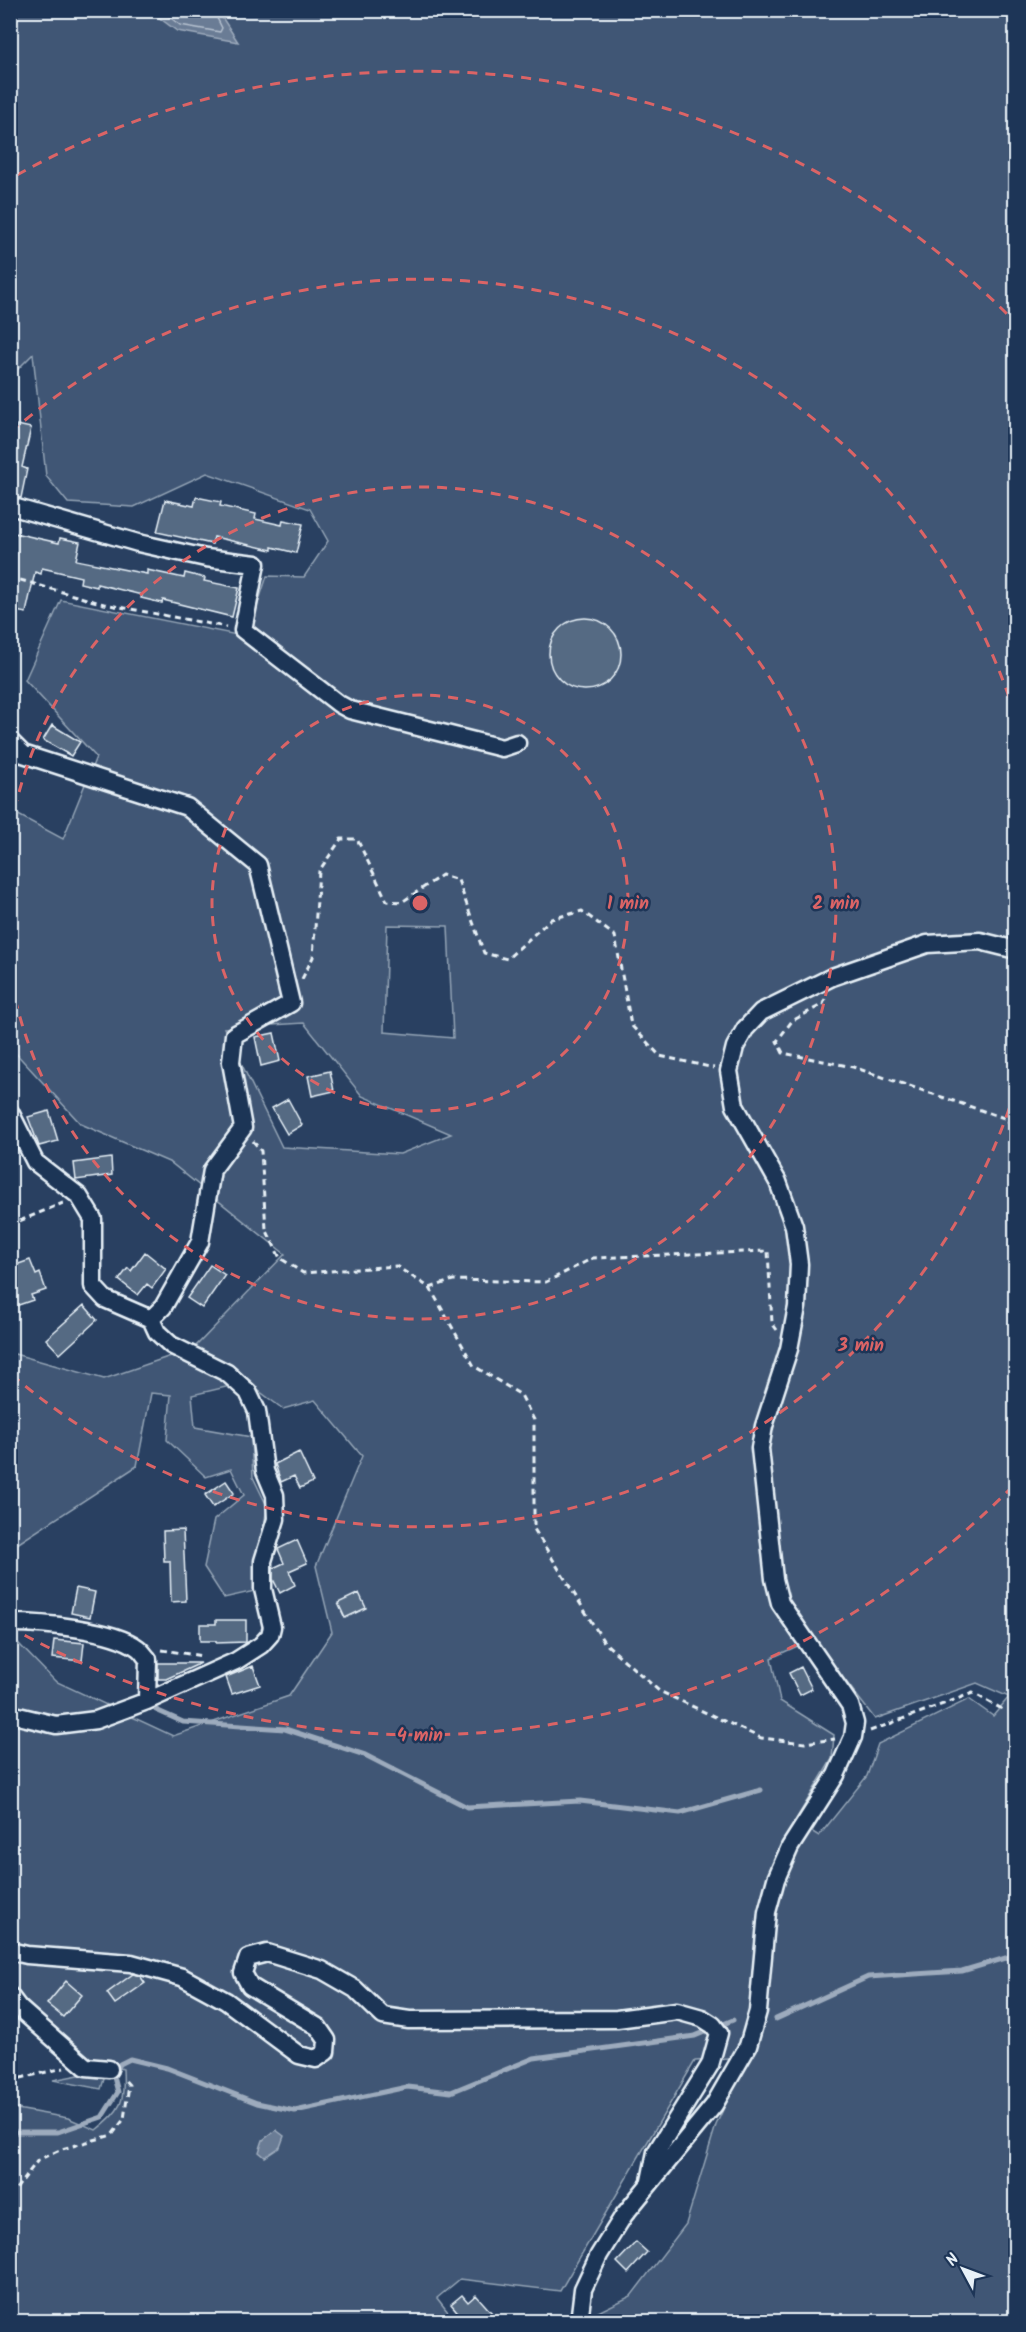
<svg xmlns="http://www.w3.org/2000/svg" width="1026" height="2332" viewBox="0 0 1026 2332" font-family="Kalam,sans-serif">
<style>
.green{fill:#415774;stroke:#94a4b6;stroke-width:1.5;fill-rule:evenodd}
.water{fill:#6b7c95;stroke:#9dabbd;stroke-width:1.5}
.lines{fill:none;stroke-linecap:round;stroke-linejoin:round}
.shore{stroke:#b6c2d0;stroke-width:1.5}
.stream{stroke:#9dabbd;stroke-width:5}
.building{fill:#556a83;stroke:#e8f1f8;stroke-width:1.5}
.street-casing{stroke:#e8f1f8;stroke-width:21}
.path{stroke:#e8f1f8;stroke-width:3;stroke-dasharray:6 4.5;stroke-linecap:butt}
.street{stroke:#1d3557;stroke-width:16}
.ring{fill:none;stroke:#db6466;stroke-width:3;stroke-dasharray:10 8}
.centre{fill:#db6466;stroke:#1d3557;stroke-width:3}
.ring-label{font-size:18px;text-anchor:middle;font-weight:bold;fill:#db6466;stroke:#1d3557;stroke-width:5;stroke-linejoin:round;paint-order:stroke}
</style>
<rect width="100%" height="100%" fill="#294061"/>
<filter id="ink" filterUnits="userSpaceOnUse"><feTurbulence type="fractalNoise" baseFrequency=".0167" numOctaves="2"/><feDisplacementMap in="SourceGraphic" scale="12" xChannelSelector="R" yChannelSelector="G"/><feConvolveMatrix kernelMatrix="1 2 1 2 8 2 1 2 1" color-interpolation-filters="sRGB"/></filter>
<g filter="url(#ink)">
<!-- green -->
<path class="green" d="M11 11H1015V2321H594L596 2313 631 2296 686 2224 716 2125 747 2058 695 2061 560 2291 460 2279 437 2298 455 2321H11V2108L68 2118 96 2130C122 2109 125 2103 123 2069L89 2059 11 1987V1641L17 1642 55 1681 173 1736 289 1696 332 1632 316 1566 362 1456 315 1400 283 1409 247 1382 192 1395 195 1427 251 1437 253 1477 267 1506 255 1591 224 1598 204 1567 214 1520 244 1495 231 1469 206 1477 167 1440 171 1395 151 1393 137 1466 11 1548V1353L104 1379 194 1348 285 1254 171 1163 81 1124 11 1048V811L63 839 96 757 25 680 61 600 247 637 267 576 304 577 328 541 310 509 207 473 134 507 68 503 46 476 33 354 11 376ZM387 925 448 926 453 1038 384 1032ZM304 1023 362 1096 451 1134 400 1154 282 1147 224 1028ZM813 1639 875 1719 977 1683 1009 1697 993 1716 969 1699 878 1744 867 1776 819 1836 795 1821 832 1759 834 1735 780 1701 771 1658Z
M84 2074 104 2079 101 2089 53 2080Z"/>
<!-- water -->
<path class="water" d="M150 11H218L238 42 177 31Z
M276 2130 284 2136 280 2147 265 2157 259 2152 263 2140Z"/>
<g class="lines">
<!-- shore -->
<path class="shore" d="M160 10 180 25 220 32 222 28 213 10"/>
<!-- stream -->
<path class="stream" d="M156 1710 183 1722 285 1729 365 1755 467 1807 580 1801 680 1813 761 1790
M776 2019 868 1977 962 1971 1016 1955
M10 2132H58L102 2117 118 2092 114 2077 120 2064 130 2059 167 2068 257 2103 295 2111 407 2087 451 2092 534 2058 695 2036 733 2020"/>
</g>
<!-- building -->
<path class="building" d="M17 425 31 428 22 467 27 469 21 498 10 496V455Z
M196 497 221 502 220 506 256 514 255 519 282 525 283 520 303 524 296 553 272 547V550L214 537 212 544 157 532 165 500 194 506Z
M10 532 59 543 60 538 80 542 76 560 147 574V570L184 578 185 573 205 578 204 581 239 588 232 617 163 600 162 603 141 598 142 595 97 584V587L80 583 81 577 42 568 41 574 35 572 26 613 10 610Z
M549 654a36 36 0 1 1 72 0a36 36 0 1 1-72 0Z
M52 725 80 742 71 756 43 740Z
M274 1033 280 1061 261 1066 255 1037Z
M330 1071 334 1091 312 1096 308 1076Z
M288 1099 302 1125 287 1134 272 1108Z
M49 1111 58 1141 39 1146 28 1117Z
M111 1158 112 1175 76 1180 74 1163Z
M145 1252 166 1269 152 1288 147 1284 138 1295 119 1280 128 1268 131 1271Z
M30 1260 36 1275 40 1273 46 1290 31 1295 33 1300 10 1308V1267Z
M210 1265 225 1275 202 1308 187 1298Z
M84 1305 97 1320 60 1354 46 1339Z
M299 1452 313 1482 300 1488 294 1476 281 1482 275 1464Z
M226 1481 234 1493 213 1507 205 1495Z
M183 1530 186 1601 171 1602 170 1561H164L163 1531Z
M297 1540 307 1563 289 1571 295 1585 280 1593 273 1579V1568L284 1563 278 1549Z
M76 1588 95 1592 90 1617 71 1613Z
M359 1593 366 1608 345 1618 338 1603Z
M216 1620H246V1642L216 1643V1641H200V1624H216Z
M54 1640 84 1643 82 1661 52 1658Z
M158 1663H201L166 1679H158Z
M253 1666 260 1685 232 1694 226 1677Z
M801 1667 812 1689 800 1695 789 1673Z
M133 1974 140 1976 145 1983 115 2004 107 1993Z
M66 1981 82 1995 63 2017 47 2004Z
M636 2242 647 2252 628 2273 617 2262Z
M462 2295 468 2302 476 2295 500 2322H466L451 2304Z"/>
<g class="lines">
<!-- street casing -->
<g class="street-casing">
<path id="street" d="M10 506 138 543 206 558 256 564 243 630 339 704 350 710 502 748 517 743
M10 741 23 754 187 807 258 865 291 1003 234 1035 231 1062 243 1128 212 1170 200 1242 163 1307 151 1319
M10 1112 35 1162 79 1196 93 1219V1286L105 1299 151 1319 157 1332 171 1345 227 1373 248 1392 257 1411 265 1471 275 1495 276 1519 263 1561V1589L272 1627 270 1635 261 1645 236 1661 147 1701 96 1720 56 1725 10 1714
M10 1623C42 1623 113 1629 138 1648 142 1651 145 1656 148 1659L147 1701
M10 1951 27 1955 131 1963 182 1977 226 2001 299 2055 316 2059 326 2052 327 2040 318 2027 250 1986 243 1973 248 1958 267 1953 322 1970 355 1989 383 2016 409 2020 617 2019 677 2011 702 2018 713 2025 719 2033 710 2065 656 2152 650 2181
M10 1996 19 2008 86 2067 109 2069
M579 2322 583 2289 599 2255 624 2215 714 2105 748 2046 758 2011 767 1912 776 1879 790 1847 836 1775 853 1737 855 1723 850 1705 780 1603 774 1579 760 1448 764 1426 789 1349 797 1307 799 1264 794 1226 778 1182 735 1106 729 1071 735 1047 745 1029 761 1012 832 977 927 944 980 941 1016 950"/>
</g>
<!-- path -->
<path class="path" d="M10 577 104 604 226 627
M302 979 313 957 319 871 341 839H357L387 901 402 902 442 875 458 880 484 953 507 959 551 919 582 911 615 936 631 1025 660 1056 714 1068
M825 999 823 1004 792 1021 777 1041 783 1053 853 1067 1007 1119 1016 1134
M253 1141 261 1151 266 1229 280 1258 303 1273 396 1266 430 1288 474 1366 521 1395 534 1420V1529L604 1642 659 1691 761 1738 805 1743 835 1739
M10 1225 63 1203
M430 1288 453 1280 546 1282 593 1258 768 1251 772 1323 777 1330
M162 1650 203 1656
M870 1731 973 1693 1004 1710
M10 2076 21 2078 64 2068
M10 2197 38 2160 62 2149 112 2135 124 2119 129 2085 123 2078"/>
<!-- street -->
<use href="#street" class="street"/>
</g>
</g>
<!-- distance rings -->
<g class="ring">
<circle cx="420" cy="903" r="208"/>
<path d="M11 827A416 416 0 1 1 11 979"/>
<path d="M1015 1091A624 624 0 0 1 11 1374M11 432A624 624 0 0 1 1015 715"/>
<path d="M1013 1486A832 832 0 0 1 17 1631M17 175A832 832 0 0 1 1013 320"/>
</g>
<circle cx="420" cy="903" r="9" class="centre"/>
<g class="ring-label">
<text x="628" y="909">1 min</text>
<text x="836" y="909">2 min</text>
<text x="861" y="1351">3 min</text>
<text x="420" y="1741">4 min</text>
</g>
<!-- margin -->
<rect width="1026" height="2332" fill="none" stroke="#1d3557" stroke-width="36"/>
<rect x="18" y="18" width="990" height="2296" fill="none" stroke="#e8f1f8" stroke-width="2" filter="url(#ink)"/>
<!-- north arrow -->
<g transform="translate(963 2269) rotate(311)" stroke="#1d3557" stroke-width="4.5" paint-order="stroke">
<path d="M0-4.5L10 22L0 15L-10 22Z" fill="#e8f1f8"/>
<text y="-9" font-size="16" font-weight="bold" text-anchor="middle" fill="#e8f1f8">N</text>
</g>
</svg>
